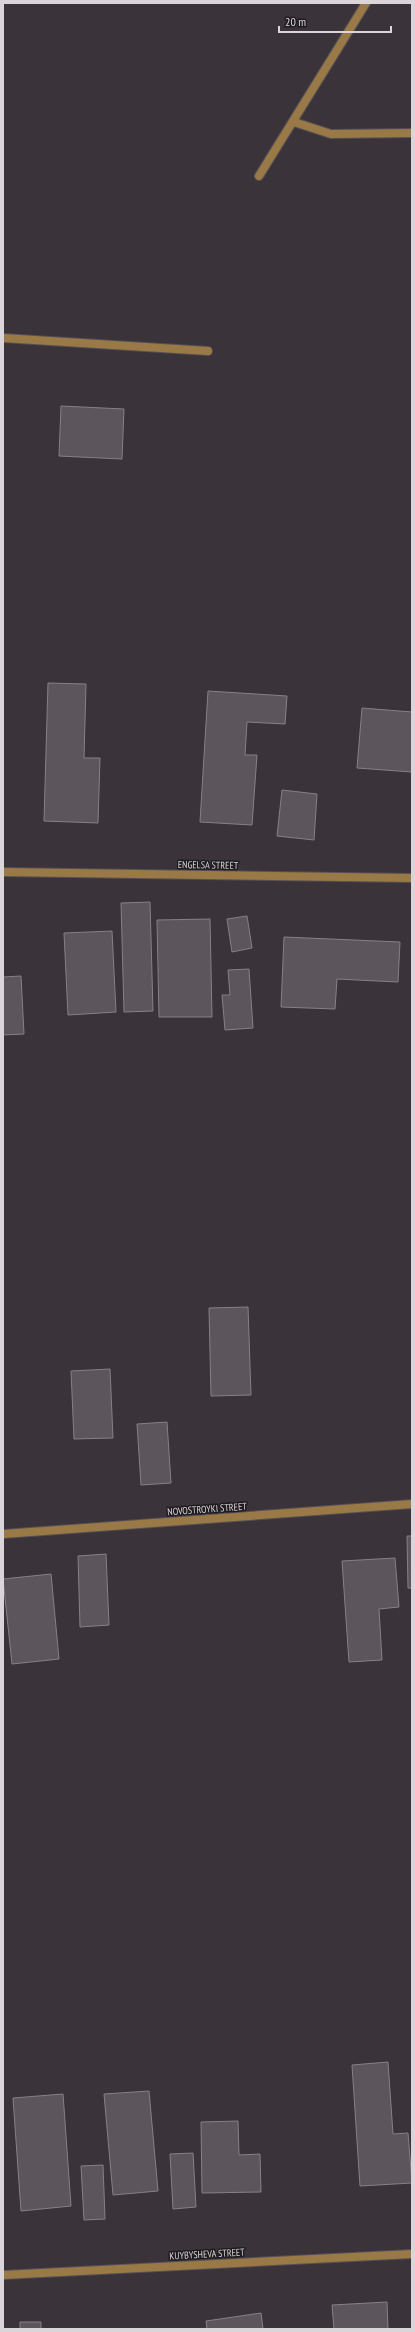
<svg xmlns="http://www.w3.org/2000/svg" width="415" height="2332" viewBox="0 0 415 2332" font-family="'PT Sans Narrow',sans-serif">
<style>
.building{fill:#5d555c;stroke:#888087}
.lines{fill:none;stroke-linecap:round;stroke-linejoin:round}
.service-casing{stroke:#575057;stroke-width:10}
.minor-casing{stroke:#575057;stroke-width:10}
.service{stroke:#997945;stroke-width:8}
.minor{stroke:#997945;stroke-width:8}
.labels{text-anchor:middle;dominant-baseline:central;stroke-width:3;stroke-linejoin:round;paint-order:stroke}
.street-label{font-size:10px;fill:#dad5d9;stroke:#1f1c1f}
</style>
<rect width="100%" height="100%" fill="#3a333a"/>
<!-- building -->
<path class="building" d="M61 406 124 409 122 459 59 456Z
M48 683 86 684 84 758H100L98 823 44 821Z
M208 691 287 696 285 724 247 722 245 755H257L252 825 200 822Z
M362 708 412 712V772L357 768Z
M282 790 317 794 314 840 277 836Z
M150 902 153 1011 124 1012 121 903Z
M247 916 252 948 232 952 227 919Z
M210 919 212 1017H159L157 920Z
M112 931 116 1012 68 1015 64 933Z
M284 937 400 942 398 982 337 979 335 1009 281 1007Z
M249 969 253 1028 225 1030 222 995H230L228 970Z
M21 976 24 1034 3 1035V977Z
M248 1307 251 1395 211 1396 209 1308Z
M110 1369 113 1438 74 1439 71 1371Z
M167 1422 171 1483 141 1485 137 1424Z
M407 1536H412V1588H408Z
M106 1554 109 1625 80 1627 78 1556Z
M395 1558 399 1607 379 1609 382 1660 349 1662 342 1561Z
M51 1574 59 1659 12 1664 3 1579Z
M388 2062 393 2134 408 2133 412 2183 360 2186 352 2065Z
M149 2091 158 2191 113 2195 104 2094Z
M63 2094 71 2206 21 2211 13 2098Z
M238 2121 239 2155 260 2154 261 2192 202 2193 201 2122Z
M193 2153 196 2207 173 2209 170 2154Z
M103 2165 105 2219 84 2220 81 2166Z
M387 2302 388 2329H334L332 2305Z
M261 2313 263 2329H207L206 2321Z
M20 2322H41V2329H20Z"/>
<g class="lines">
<!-- service casing -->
<g class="service-casing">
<path id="service" d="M3 338 208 351"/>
</g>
<!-- minor casing -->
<g class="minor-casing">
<path id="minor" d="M294 122 331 134 412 133
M259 176 366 3
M3 872 412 878
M3 1534 412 1504
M3 2275 412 2254"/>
</g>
<!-- service -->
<use href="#service" class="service"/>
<!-- minor -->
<use href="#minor" class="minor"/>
</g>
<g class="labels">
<!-- street labels -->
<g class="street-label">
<text transform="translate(208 865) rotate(1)">ENGELSA STREET</text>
<text transform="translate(207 1509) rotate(-4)">NOVOSTROYKI STREET</text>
<text transform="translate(207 2254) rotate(-3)">KUYBYSHEVA STREET</text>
</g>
</g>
<!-- border -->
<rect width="415" height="2332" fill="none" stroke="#dad5d9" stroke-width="8"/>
<!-- scale -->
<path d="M279 26v6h112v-6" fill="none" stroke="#dad5d9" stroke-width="2"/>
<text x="285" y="26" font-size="12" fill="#dad5d9" stroke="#1f1c1f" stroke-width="3" paint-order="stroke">20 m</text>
</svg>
